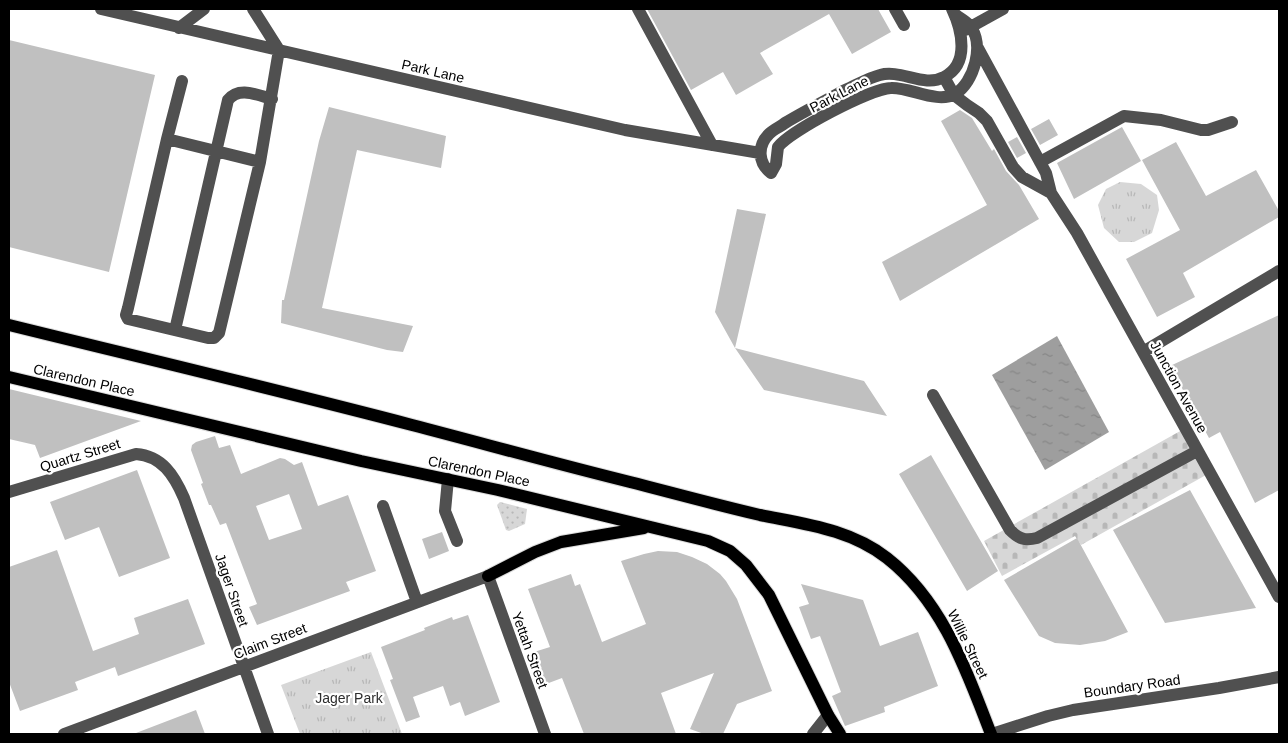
<svg xmlns="http://www.w3.org/2000/svg" width="1288" height="743" viewBox="0 0 1288 743" font-family="Arial,sans-serif">
<style>
.grass{fill:url(#grass-dots)}
.cemetery{fill:url(#cemetery-stones)}
.park{fill:url(#park-tufts)}
.water{fill:url(#water-ripples)}
.building{fill:#c0c0c0;fill-rule:evenodd}
.lines{fill:none;stroke-linecap:round;stroke-linejoin:round}
.major-casing{stroke:#dbdbdb;stroke-width:14}
.minor{stroke:#505050;stroke-width:12}
.major{stroke:#000;stroke-width:12}
.labels{text-anchor:middle;dominant-baseline:central;stroke-width:4.5;stroke-linejoin:round;paint-order:stroke}
.street-label{font-size:14px;fill:#000;stroke:#fff}
.park-label{font-size:14px;fill:#2e2e2e;stroke:#fff}
</style>
<defs>
<pattern id="grass-dots" width="8" height="8" patternUnits="userSpaceOnUse" patternTransform="scale(1.25)"><rect width="8" height="8" fill="#d7d7d7"/><path d="M2 2h.1M6 6h.1" fill="none" stroke="#b7b7b7" stroke-width="1.8" stroke-linecap="round"/></pattern>
<pattern id="cemetery-stones" width="16" height="16" patternUnits="userSpaceOnUse" patternTransform="scale(1.25)"><rect width="16" height="16" fill="#d7d7d7"/><path d="M2 7V4a2 2 0 0 1 4 0v3zM10 15v-3a2 2 0 0 1 4 0v3z" fill="#b7b7b7"/></pattern>
<pattern id="park-tufts" width="24" height="20" patternUnits="userSpaceOnUse" patternTransform="scale(1.25)"><rect width="24" height="20" fill="#d7d7d7"/><path d="M3 7l-1-3M5 7V3M7 7l1-3M15 17l-1-3M17 17v-4M19 17l1-3" fill="none" stroke="#b7b7b7"/></pattern>
<pattern id="water-ripples" width="26" height="14" patternUnits="userSpaceOnUse" patternTransform="scale(1.25)"><rect width="26" height="14" fill="#9e9e9e"/><path d="M2 4q2-2 4 0t4 0M15 11q2-2 4 0t4 0" fill="none" stroke="#868686"/></pattern>
</defs>
<rect width="100%" height="100%" fill="#fff"/>
<!-- grass -->
<path class="grass" d="M500 502 527 509 525 524 509 531 506 530 497 505Z"/>
<!-- cemetery -->
<path class="cemetery" d="M1182 430 1206 475 1081 545 1075 536 1002 576 984 541Z"/>
<!-- park -->
<path class="park" d="M1120 182 1141 184 1157 195 1159 210 1152 233 1134 242H1119L1104 228 1098 205 1106 189Z
M371 652 402 734H300L281 685Z"/>
<!-- water -->
<path class="water" d="M1057 336 1109 432 1045 470 992 375Z"/>
<!-- building -->
<path class="building" d="M647 9H878L891 32 852 54 829 14 760 53 773 74 736 95 723 72 691 90Z
M9 40 155 75 109 272 9 247Z
M329 107 446 136 441 168 357 150 322 308 413 326 403 352 387 350 281 323 282 300H284L319 141Z
M960 110 972 118 992 151 994 149 1006 171 1019 185 1039 219 900 301 882 262 987 205 941 121Z
M1049 119 1058 135 1040 145 1031 129Z
M1122 127 1141 161 1074 199 1057 163Z
M1017 137 1026 153 1017 158 1008 142Z
M1176 142 1206 196 1256 170 1279 211V217L1183 273 1195 297 1157 317 1126 259 1180 230 1142 160Z
M737 209 766 214 735 348 715 312Z
M1279 315V490L1255 503 1220 432 1209 438 1170 366Z
M735 348 864 381 887 416 764 390Z
M9 389 141 421 40 458 35 445 9 439Z
M215 436 219 448 230 445 241 474 280 458 285 459 294 465 302 462 318 506 348 495 376 571 346 582 350 591 257 625 249 607 257 604 226 523 220 525 211 505H209L201 484 203 483 191 450 192 445 196 442ZM289 494 302 529 269 540 256 506Z
M931 455 998 571 967 591 899 474Z
M137 470 170 558 119 577 99 527 65 540 50 502Z
M1190 490 1256 608 1165 623 1113 530Z
M442 532 449 551 429 559 422 539Z
M1077 538 1128 632 1105 641 1080 645 1055 643 1039 636 1004 580Z
M57 550 93 651 139 634 134 618 188 599 205 644 118 676 115 667 75 682 78 690 20 711 9 682V567Z
M658 551 677 552 692 557 707 564 720 574 726 581 737 599 772 691 737 704 723 734H704L690 729 714 673 661 693 676 734H584L562 678 546 684 534 652 550 647 528 589 571 574 575 586 580 584 602 642 646 624 621 561 644 554Z
M801 584 863 600 880 646 918 632 938 686 884 707 885 712 845 726 832 696 841 692 820 636 811 639 799 607 809 604Z
M468 615 500 702 465 716 460 702 450 706 443 686 413 697 420 717 406 722 390 680 393 679 381 647 425 630 424 628 452 617 453 620Z
M196 710 205 734H137L136 733Z"/>
<g class="lines">
<!-- major casing -->
<g class="major-casing">
<path id="major" d="M9 325C143 358 278 390 412 425 485 444 557 464 630 482 673 493 717 505 760 515 804 524 850 529 887 558 943 602 966 670 991 734
M9 377 361 461 498 490 708 541 730 551 746 565 769 595 828 715 840 734
M488 576 535 552 561 542 644 528"/>
</g>
<!-- minor -->
<path class="minor" d="M101 9 625 130 760 153
M253 9 279 50
M638 9 712 145
M895 9 904 25
M952 9C962 30 970 64 944 77 924 88 901 69 880 75 868 78 857 85 845 90 825 101 805 111 785 123 780 127 774 129 769 134 757 146 758 163 771 173L776 164 778 147C790 131 872 88 891 88 910 87 937 104 955 94 974 83 985 44 970 26 966 21 959 18 955 14
M179 28 204 9
M965 30 1003 9
M978 48 1046 173 1051 193 1077 233 1279 597
M944 77 954 95 967 105 979 113 987 121 1013 167 1022 177 1051 193
M167 139 182 81
M260 162 167 139 128 308 126 315 128 319 208 338H214L219 333 260 162 279 50
M1040 162 1124 116 1161 120 1201 130H1208L1232 122
M175 330 228 100C239 86 257 95 272 99
M1143 352 1279 271
M933 395 1010 530C1019 539 1025 541 1037 538L1197 451
M448 479 445 511 457 541
M9 492 136 454C162 456 174 475 184 498L268 734
M383 506 417 602
M64 734 488 576 545 734
M813 734 828 715
M992 734 1048 716 1073 710 1219 688 1279 677"/>
<!-- major -->
<use href="#major" class="major"/>
</g>
<g class="labels">
<!-- street labels -->
<g class="street-label">
<text transform="translate(433 71) rotate(13)">Park Lane</text>
<text transform="translate(839 94) rotate(-27)">Park Lane</text>
<text transform="translate(84 380) rotate(13)">Clarendon Place</text>
<text transform="translate(1179 387) rotate(61)">Junction Avenue</text>
<text transform="translate(80 455) rotate(-17)">Quartz Street</text>
<text transform="translate(479 471) rotate(12)">Clarendon Place</text>
<text transform="translate(232 590) rotate(71)">Jager Street</text>
<text transform="translate(270 641) rotate(-21)">Claim Street</text>
<text transform="translate(968 644) rotate(64)">Willie Street</text>
<text transform="translate(530 650) rotate(70)">Yettah Street</text>
<text transform="translate(1132 686) rotate(-8)">Boundary Road</text>
</g>
<!-- park labels -->
<g class="park-label">
<text x="349" y="698">Jager Park</text>
</g>
</g>
<!-- border -->
<rect width="1288" height="743" fill="none" stroke="#000000" stroke-width="20"/>
</svg>
